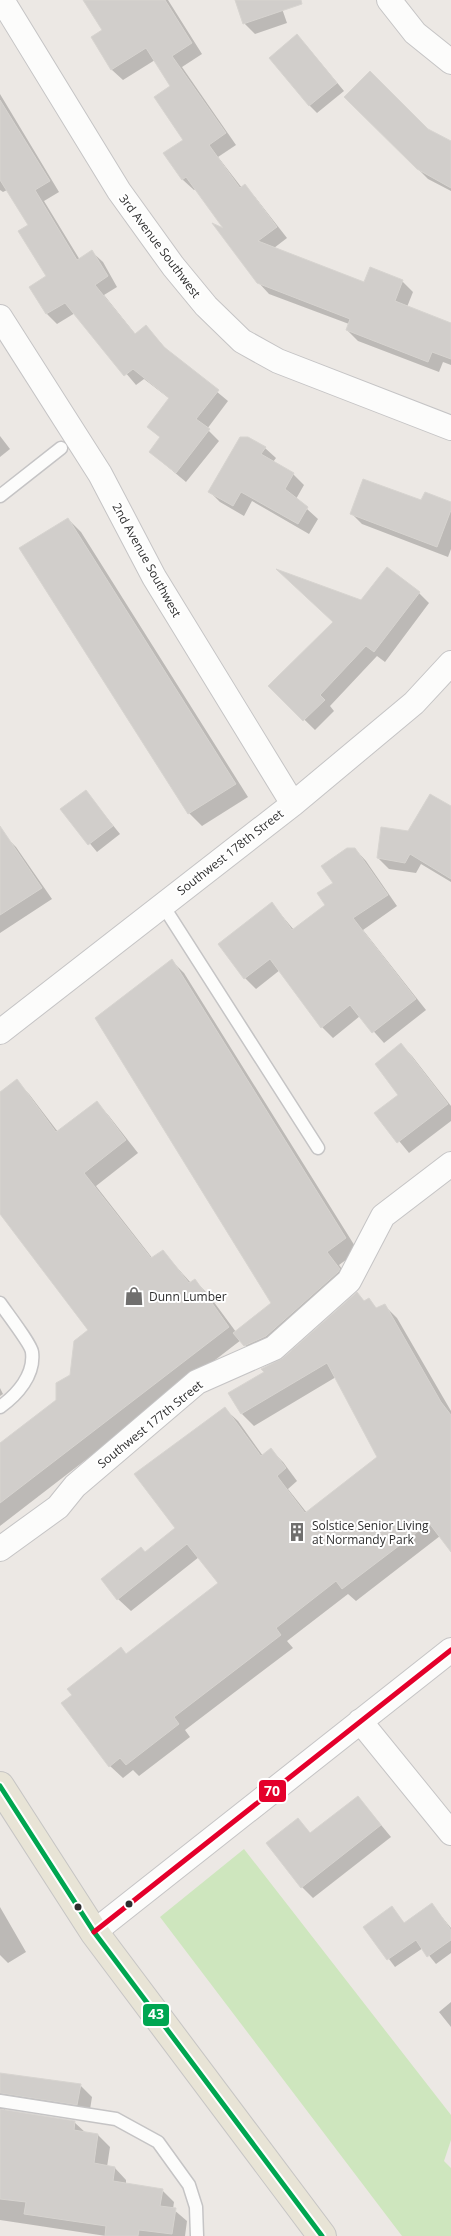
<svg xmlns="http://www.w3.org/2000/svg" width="451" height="2236" viewBox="0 0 451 2236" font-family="'Open Sans',sans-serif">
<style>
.green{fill:#cee6be}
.shadow{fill:#0003}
.building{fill:#d1cecb;stroke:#d7d4d0}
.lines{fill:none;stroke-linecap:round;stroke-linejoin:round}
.service-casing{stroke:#c5c4c5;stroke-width:15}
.minor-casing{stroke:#c5c4c5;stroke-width:26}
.primary-casing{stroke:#c6c5c4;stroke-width:30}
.service{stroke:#fcfcfb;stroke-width:12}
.minor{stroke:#fcfcfb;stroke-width:24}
.primary{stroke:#e8e4d6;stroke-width:28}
.bus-1-casing{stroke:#fff;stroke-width:9}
.bus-2-casing{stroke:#fff;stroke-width:9}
.bus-1{stroke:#00a651;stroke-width:5}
.bus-2{stroke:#e4002b;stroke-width:5}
.bus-dot{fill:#2e2e2e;stroke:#fff;stroke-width:2}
.labels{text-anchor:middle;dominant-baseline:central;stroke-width:4;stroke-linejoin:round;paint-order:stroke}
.street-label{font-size:12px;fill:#2e2e2e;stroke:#fff}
.poi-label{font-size:12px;fill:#2e2e2e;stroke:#fff;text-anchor:start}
.line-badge{stroke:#fff;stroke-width:2}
.badge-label{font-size:14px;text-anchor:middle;font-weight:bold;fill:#fff}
</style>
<rect width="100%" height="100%" fill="#ece8e4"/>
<!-- green -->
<path class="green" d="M244 1849 451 2115V2140L444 2161 451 2168V2236H402L160 1917Z"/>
<!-- shadow -->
<path class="shadow" d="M85 0H168L202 54 182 67 236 145 218 157 242 188 244 186 255 197 287 238 274 248 365 283 402 281 413 292 407 307 451 324V365L443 362 439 372 358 341 347 330 349 324 269 294 258 282 227 230 196 189 194 190 183 180 165 153 185 140 172 87 155 60 123 80 112 70 92 37 104 30Z
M236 0H279L287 23 255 34 244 23Z
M305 44 344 91 317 113 309 105Z
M0 94 59 192 44 201 80 260 92 252 103 262 117 287 104 295 136 335 146 327 169 352 228 401 207 429 219 441 186 482 150 452 161 438 148 427 170 399 144 379 136 385 75 313 57 324 47 314V277L29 225 7 190 3 192 0 190Z
M346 97 451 143V191L428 179Z
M0 436 10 449 0 457Z
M265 448 276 458 273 462 293 474 304 485 296 499 318 519 309 534 252 501 244 516 220 502 210 492Z
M422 501 451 503V549L448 557 362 524 351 513Z
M68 519 81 532 248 797 202 826 189 813Z
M419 593 429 603 385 662 377 656 330 706 334 711 315 730 270 686 361 602Z
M86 792 120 834 97 852 62 810Z
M451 808V882L421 864 416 873 389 869 378 858 409 832Z
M5 836 16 847 52 899 0 933V839Z
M355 849 366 861 397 906 363 930 426 1010 384 1043 360 1016 333 1038 322 1027 280 970 256 989 245 978 272 904 294 930 327 905 335 883Z
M172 961 184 973 358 1251 339 1265 352 1282 257 1358 241 1340 0 1526V1445L57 1400 71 1376 89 1331 0 1212V1094L16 1081 29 1094 58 1132 97 1103 109 1116 138 1153 96 1186 153 1259 163 1252 191 1283 195 1281 208 1294 236 1332 273 1303Z
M401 1045 412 1056 451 1106V1121L409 1153 376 1113 400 1095Z
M357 1294 365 1302 369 1300 377 1309 384 1305 397 1318 451 1411V1548L440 1536 356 1601 348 1594 287 1641 293 1648 185 1730 190 1737 139 1776 133 1770 123 1778 110 1766 73 1695 121 1649 127 1655 220 1584 199 1557 131 1611 118 1599 145 1553 176 1528 225 1409 238 1421 263 1456 271 1450 283 1462 297 1481 288 1489 307 1513 379 1458 336 1377 254 1426 242 1414 265 1372 284 1359Z
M0 1388 3 1394 0 1396Z
M358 1797 391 1837 313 1898 302 1887 298 1820 311 1834Z
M432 1905 451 1928V1953L436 1964 423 1948 395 1967 365 1927 392 1908 405 1924Z
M0 1907 26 1952 8 1963 0 1955Z
M451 2002V2027L439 2012Z
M0 2074 80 2085 92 2097 89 2116 5 2107V2111L74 2122 86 2133 98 2135 110 2147 107 2167 115 2168 126 2180V2184L162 2190 174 2202 173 2209 187 2221 185 2236H106L0 2220Z"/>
<!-- building -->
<path class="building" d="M83 0H165L192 43 172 56 226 133 209 145 240 188 245 184 277 227 258 241 364 282 370 267 403 280 395 301 451 323V359L432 352 428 362 346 330 350 319 257 283 212 223 223 228 186 177 182 180 163 153 183 140 154 97 170 86 146 48 111 70 91 37 102 30Z
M235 0H301L302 4 243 24Z
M297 34 337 83 309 106 269 58Z
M370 71 428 129 451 141V188L417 169 344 97Z
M0 100 50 181 35 190 77 260 92 250 108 276 95 285 135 334 146 325 164 347 219 390 196 419 210 429 176 473 149 452 160 437 147 427 169 398 133 369 124 376 65 303 46 314 29 287 46 276 18 231 28 225 0 180Z
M240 437H248L266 447 261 454 294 473 285 489 308 507 298 524 241 492 233 506 208 492Z
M363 479 421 500 425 492 451 502V510L437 547 350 514Z
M68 518 236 784 188 814 19 548Z
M387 567 420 592 374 652 366 646 320 695 325 700 303 721 268 686 333 622 276 569 361 600Z
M86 790 113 826 88 845 60 809Z
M430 794 451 806V879L410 854 405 863 377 858 381 827 408 831Z
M0 826 42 888 0 915Z
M347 848H355L388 895 353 918 416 999 372 1033 350 1005 321 1028 270 959 244 979 218 944 272 902 292 930 325 905 317 893 333 883 321 866Z
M172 959 346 1238 327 1252 340 1269 338 1272 266 1336 244 1346 233 1333 271 1303 95 1018Z
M401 1043 448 1104 397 1143 374 1113 398 1095 375 1064Z
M17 1079 56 1132 97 1101 126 1140 84 1173 151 1258 163 1250 189 1283 195 1279 229 1327 0 1503V1443L56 1400V1383L70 1375 74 1341 88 1330 0 1214V1092Z
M357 1292 364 1301 369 1298 376 1308 385 1304 441 1402 451 1415V1552L429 1523 342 1589 336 1581 276 1628 281 1635 174 1717 179 1724 126 1765 120 1758 109 1767 61 1703 72 1695 67 1689 121 1647 126 1654 218 1583 187 1544 117 1600 101 1579 141 1547 145 1552 175 1528 134 1474 225 1407 261 1456 271 1448 286 1468 277 1476 305 1513 377 1457 327 1363 241 1414 228 1393 264 1372 261 1369 283 1358Z
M358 1796 381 1825 301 1888 266 1843 298 1818 310 1833Z
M432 1903 451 1930V1940L427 1957 416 1940 387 1960 363 1927 392 1906 404 1923Z
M0 2073 81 2084 77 2105 0 2093Z
M0 2109 75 2121 74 2130 98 2134 94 2163 115 2167 113 2181 163 2189 160 2206 176 2208 172 2234 139 2230 138 2236H105L106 2226 24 2214 26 2202 0 2199Z"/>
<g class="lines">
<!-- service casing -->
<g class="service-casing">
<path id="service" d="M0 496 61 448
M162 904 318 1148
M0 1303C6 1312 31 1344 32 1352 35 1375 17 1395 0 1407
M0 2101 116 2119 158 2142 189 2185 196 2207 197 2236"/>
</g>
<!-- minor casing -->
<g class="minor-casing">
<path id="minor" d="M2 0 119 191 173 266 206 306 242 341 278 361 451 428
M389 0 415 33 451 62
M0 317 100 474 154 577 293 804
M0 1032 293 804 414 703 451 663
M0 1549 58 1507 75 1486 197 1382 274 1348 349 1281 383 1216 451 1164
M360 1721 451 1833
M94 1932 451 1650"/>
</g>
<!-- primary casing -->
<g class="primary-casing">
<path id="primary" d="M0 1786 94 1932 322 2236"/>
</g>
<!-- service -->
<use href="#service" class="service"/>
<!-- minor -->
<use href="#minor" class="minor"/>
<!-- primary -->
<use href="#primary" class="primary"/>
<!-- bus-1 casing -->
<g class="bus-1-casing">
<path id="bus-1" d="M0 1786 94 1932 322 2236"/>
</g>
<!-- bus-2 casing -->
<g class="bus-2-casing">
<path id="bus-2" d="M94 1932 451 1650"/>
</g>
<!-- bus-1 -->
<use href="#bus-1" class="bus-1"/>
<!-- bus-2 -->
<use href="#bus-2" class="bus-2"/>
</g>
<!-- icons -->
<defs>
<g id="shop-bare" transform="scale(1.5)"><path d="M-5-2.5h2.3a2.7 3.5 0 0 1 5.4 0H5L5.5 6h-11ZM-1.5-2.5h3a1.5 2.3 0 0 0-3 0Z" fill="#706f6e" stroke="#fff" stroke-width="2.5" paint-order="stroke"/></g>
<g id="building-bare" transform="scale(1.5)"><path d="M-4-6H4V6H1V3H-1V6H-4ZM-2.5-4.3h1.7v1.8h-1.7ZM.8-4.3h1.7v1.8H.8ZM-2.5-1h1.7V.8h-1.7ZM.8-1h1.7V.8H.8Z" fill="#706f6e" stroke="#fff" stroke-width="2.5" paint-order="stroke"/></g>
</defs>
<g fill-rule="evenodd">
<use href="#shop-bare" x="134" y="1296"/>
<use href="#building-bare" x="297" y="1532"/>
</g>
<!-- markers -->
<g class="bus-dot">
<circle cx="129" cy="1904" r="4.5"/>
<circle cx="78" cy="1907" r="4.5"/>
</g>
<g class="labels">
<!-- street labels -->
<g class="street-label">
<text transform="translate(160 246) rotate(53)">3rd Avenue Southwest</text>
<text transform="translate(147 560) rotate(61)">2nd Avenue Southwest</text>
<text transform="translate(230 852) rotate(-38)">Southwest 178th Street</text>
<text transform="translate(150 1424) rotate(-39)">Southwest 177th Street</text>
</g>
<!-- poi labels -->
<g class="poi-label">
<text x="149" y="1296">Dunn Lumber</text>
<text x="312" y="1525">Solstice Senior Living<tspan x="312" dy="14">at Normandy Park</tspan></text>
</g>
</g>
<g class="line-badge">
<rect x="258" y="1779" width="29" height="24" rx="5" fill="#e4002b"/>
<rect x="142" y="2003" width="28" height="24" rx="5" fill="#00a651"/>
</g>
<g class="badge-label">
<text x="272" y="1796">70</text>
<text x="156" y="2019">43</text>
</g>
</svg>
